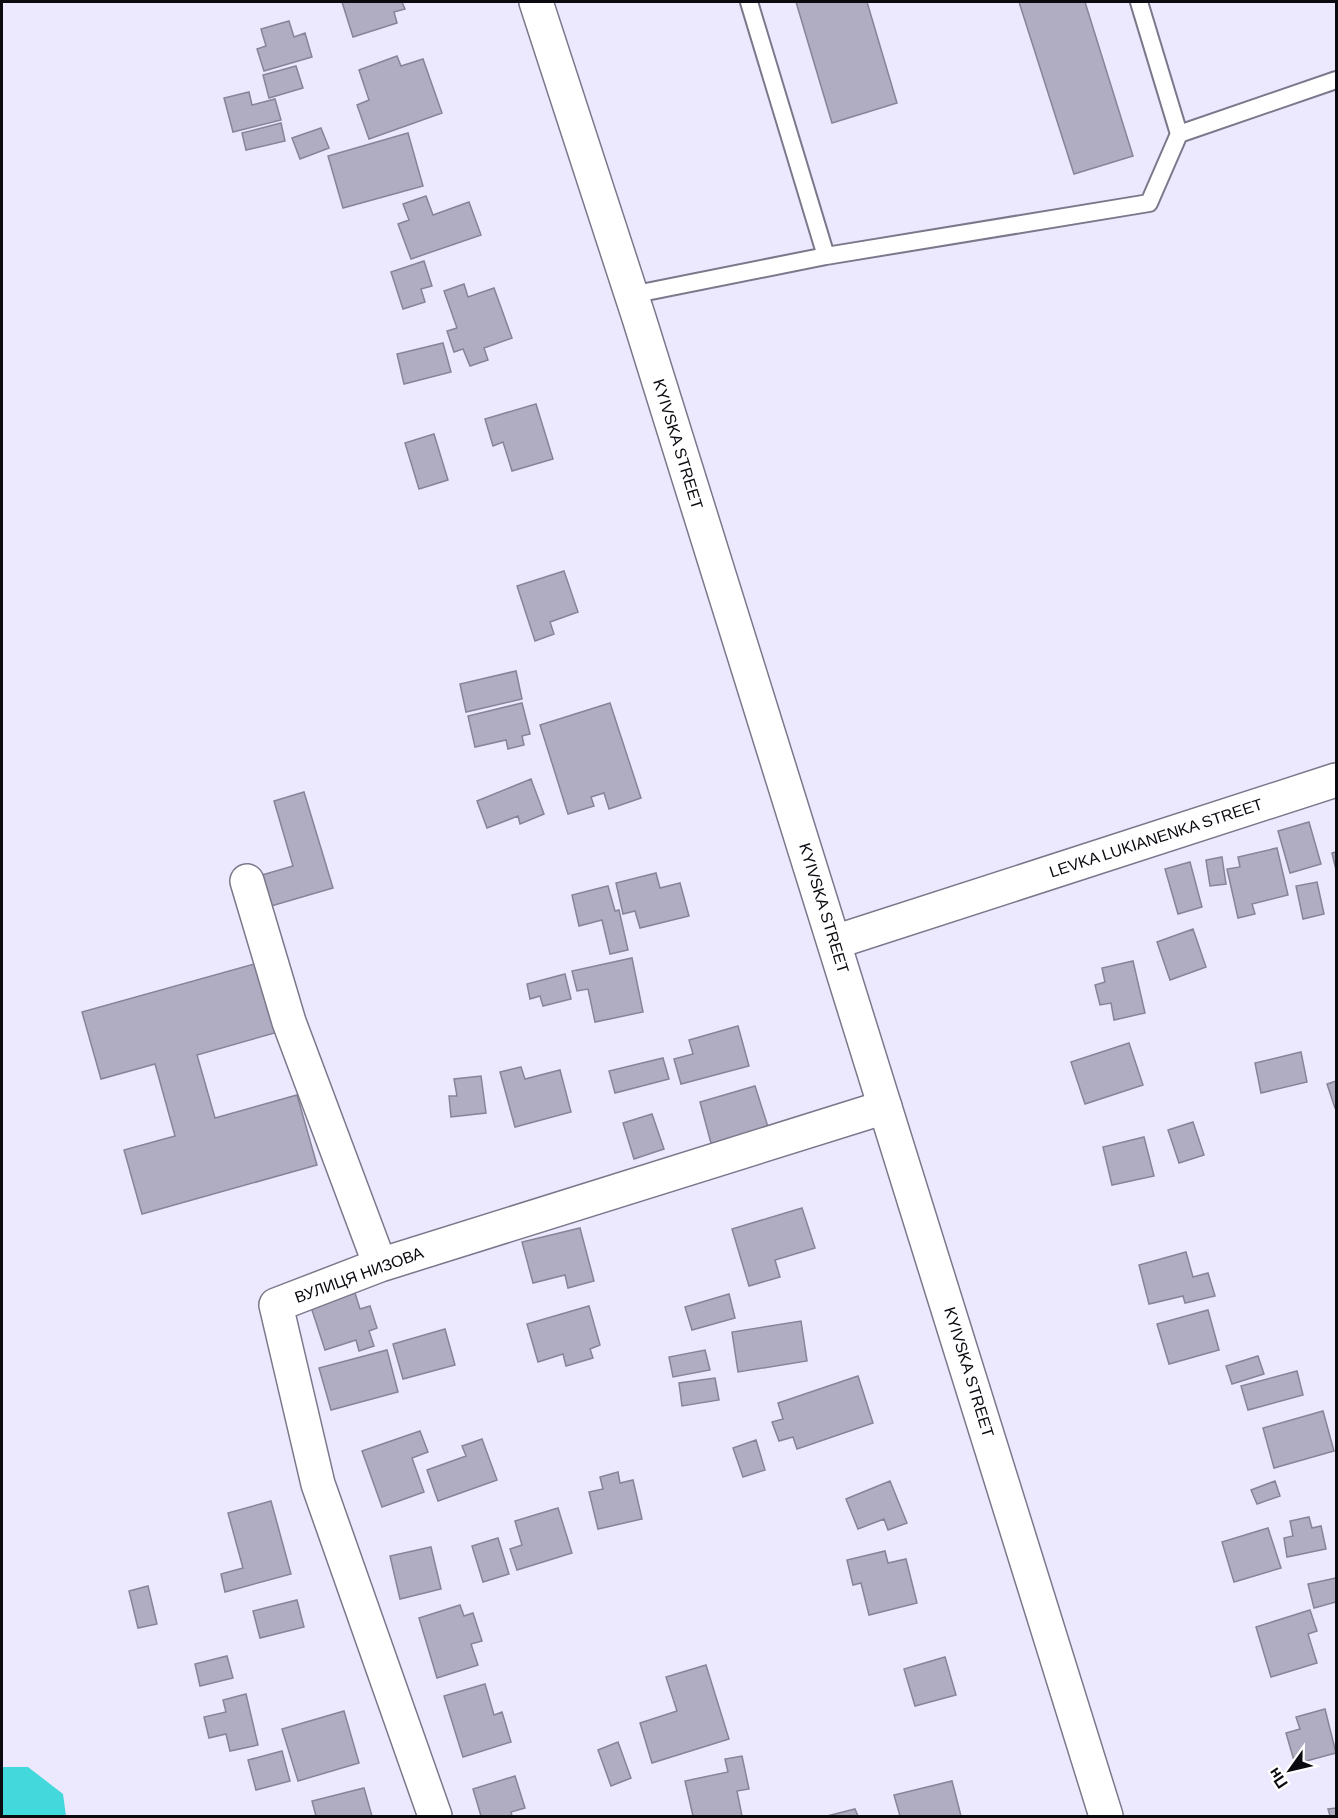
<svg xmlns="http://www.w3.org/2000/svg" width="1338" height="1818" viewBox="0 0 1338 1818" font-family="Helvetica,sans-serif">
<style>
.water{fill:#43d8db}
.building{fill:#b0acc1;stroke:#878497;stroke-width:1.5}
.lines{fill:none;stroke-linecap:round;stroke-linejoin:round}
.service-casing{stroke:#7c788b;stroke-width:20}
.minor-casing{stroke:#7c788b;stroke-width:36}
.primary-casing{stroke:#7c788b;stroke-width:36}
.service{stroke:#fff;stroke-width:16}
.minor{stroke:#fff;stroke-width:33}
.primary{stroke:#fff;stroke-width:33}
.labels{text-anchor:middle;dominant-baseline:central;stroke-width:6;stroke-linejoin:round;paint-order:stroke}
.street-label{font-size:16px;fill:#0b0a11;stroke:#fff}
</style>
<rect width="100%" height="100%" fill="#ece8fe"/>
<!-- water -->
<path class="water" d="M2 1767H28L63 1794 66 1816H2Z"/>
<!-- building -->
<path class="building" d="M342 2H402L405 9 394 12 397 23 353 37Z
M796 2H867L897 103 832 123Z
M1019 2H1085L1133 156 1074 174Z
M289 21 294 37 305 33 312 57 264 71 257 49 266 46 261 29Z
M397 56 401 66 423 59 442 113 369 139 357 105 369 100 359 70Z
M296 66 303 88 269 98 263 75Z
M249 92 252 105 275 99 281 120 233 132 224 98Z
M281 123 285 141 246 150 242 133Z
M321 128 329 148 300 159 292 138Z
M408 133 423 186 343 208 328 156Z
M426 196 433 215 469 202 481 235 411 259 398 224 409 220 403 204Z
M424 261 432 286 421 289 425 302 403 309 391 272Z
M464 284 468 297 494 288 512 338 484 348 488 360 470 366 463 349 454 352 447 331 457 328 444 291Z
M443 343 451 372 404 384 397 354Z
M536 404 553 459 512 471 503 442 493 446 485 419Z
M434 434 448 480 419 489 405 443Z
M564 571 578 612 550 622 554 634 535 641 517 586Z
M516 671 522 699 466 712 460 684Z
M522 703 530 734 522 736 524 745 508 749 506 740 475 747 468 716Z
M610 703 641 798 609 809 604 793 591 797 594 806 568 814 540 725Z
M531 779 544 814 520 824 518 816 487 828 477 801Z
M304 792 333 888 271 906 262 875 293 866 274 801Z
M1309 822 1321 864 1290 873 1278 831Z
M1277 848 1288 895 1252 904 1255 914 1238 918 1227 869 1240 867 1238 857Z
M1336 852V870L1332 853Z
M1222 857 1226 884 1210 886 1206 860Z
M1190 862 1202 907 1178 914 1165 869Z
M656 873 660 888 680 883 689 916 640 928 635 911 623 914 616 883Z
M1317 882 1324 914 1303 919 1296 886Z
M608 886 615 911 619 910 628 950 610 954 602 920 579 926 572 895Z
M1193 929 1206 967 1170 980 1157 942Z
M632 958 643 1012 595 1022 588 989 577 991 572 971Z
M1133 961 1145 1013 1114 1020 1111 1003 1100 1005 1095 985 1105 982 1102 968Z
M258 963 278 1032 197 1055 215 1118 297 1095 317 1165 142 1214 124 1150 175 1136 155 1064 101 1079 82 1012Z
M565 974 571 999 543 1006 540 996 530 999 527 984Z
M738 1026 749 1066 681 1084 674 1059 693 1054 689 1040Z
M1129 1043 1143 1085 1085 1104 1071 1062Z
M1301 1052 1307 1082 1261 1093 1255 1063Z
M663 1058 669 1079 615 1093 609 1071Z
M521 1067 525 1079 560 1070 571 1112 515 1127 500 1072Z
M481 1076 486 1113 451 1117 449 1096H457L454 1079Z
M1336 1081V1108H1335L1327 1084Z
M755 1086 769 1130 712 1147 700 1102Z
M652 1114 664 1149 634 1159 623 1123Z
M1193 1122 1204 1155 1179 1163 1168 1130Z
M1144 1137 1154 1176 1112 1185 1103 1147Z
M802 1208 815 1248 775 1260 780 1277 749 1286 732 1229Z
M580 1228 594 1281 568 1288 565 1275 533 1283 522 1242Z
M1186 1252 1193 1277 1208 1273 1215 1296 1185 1303 1183 1296 1149 1304 1139 1265Z
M355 1293 360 1309 370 1306 377 1328 369 1331 374 1346 359 1351 356 1340 325 1350 311 1307Z
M729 1294 735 1318 692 1330 685 1307Z
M589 1306 600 1345 590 1349 593 1358 566 1366 563 1354 538 1362 527 1324Z
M1208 1310 1219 1350 1169 1364 1157 1324Z
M801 1321 807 1361 738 1372 732 1332Z
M445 1329 455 1365 403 1379 393 1344Z
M387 1350 398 1392 331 1410 319 1368Z
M705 1350 710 1370 673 1377 669 1357Z
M1258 1356 1264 1374 1232 1384 1226 1366Z
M1297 1371 1303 1395 1248 1410 1241 1386Z
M858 1376 873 1423 797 1449 793 1437 779 1441 772 1422 783 1419 778 1403Z
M715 1378 719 1400 682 1406 679 1383Z
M1323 1411 1334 1451 1274 1468 1263 1428Z
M420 1431 428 1452 412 1458 424 1492 382 1507 362 1451Z
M482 1439 497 1480 438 1501 427 1470 466 1456 462 1446Z
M756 1440 765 1470 743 1477 733 1448Z
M618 1472 620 1483 633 1480 642 1519 598 1529 589 1492 603 1489 600 1477Z
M890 1481 907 1523 888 1530 884 1519 858 1529 846 1499Z
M1275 1481 1280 1496 1257 1504 1251 1490Z
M271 1501 291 1574 225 1592 221 1574 243 1568 228 1513Z
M558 1508 572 1553 517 1570 510 1549 522 1545 515 1521Z
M1309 1517 1312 1528 1321 1526 1326 1549 1287 1557 1284 1538 1293 1536 1290 1521Z
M1268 1528 1281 1568 1234 1582 1222 1542Z
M498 1538 509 1574 483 1582 472 1546Z
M431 1547 441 1589 400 1599 390 1556Z
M885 1551 888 1563 906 1559 917 1603 869 1615 861 1583 853 1585 847 1560Z
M1336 1578V1602L1314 1608 1308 1584Z
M148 1586 157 1624 138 1628 129 1591Z
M297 1600 304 1627 260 1638 253 1611Z
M460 1605 464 1616 473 1613 482 1641 471 1644 478 1665 437 1678 419 1618Z
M1310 1610 1317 1631 1308 1634 1317 1663 1271 1677 1256 1627Z
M227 1656 233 1678 200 1686 195 1664Z
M945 1657 956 1695 915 1706 904 1669Z
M706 1665 729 1739 652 1763 640 1723 677 1711 666 1677Z
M485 1684 494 1715 502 1712 511 1742 463 1757 444 1696Z
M246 1694 258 1745 230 1751 226 1734 209 1738 204 1717 226 1712 223 1700Z
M1325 1709 1336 1753 1295 1764 1286 1733 1300 1729 1296 1717Z
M344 1711 359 1763 298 1781 282 1729Z
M618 1742 631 1778 611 1786 598 1750Z
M282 1751 290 1781 256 1790 248 1760Z
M742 1756 749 1789 737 1791 742 1816H693L685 1781 728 1772 725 1759Z
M515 1776 525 1808 511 1812 512 1816H481L473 1789Z
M952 1781 961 1816H900L894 1795Z
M364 1788 372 1816H316L312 1801Z
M1336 1808V1816H1330L1328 1809Z
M855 1809 858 1816H827Z"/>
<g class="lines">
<!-- service casing -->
<g class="service-casing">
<path id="service" d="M749 2 826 256
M1179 134 1336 80
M631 295 826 256 1149 203 1179 134 1139 2"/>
</g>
<!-- minor casing -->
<g class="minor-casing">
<path id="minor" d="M247 881 289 1022 380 1265
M835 942 1336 780
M435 1816 318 1484 276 1305 380 1265 885 1107"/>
</g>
<!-- primary casing -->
<g class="primary-casing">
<path id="primary" d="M536 2 639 318 1106 1816"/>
</g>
<!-- service -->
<use href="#service" class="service"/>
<!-- minor -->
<use href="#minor" class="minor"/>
<!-- primary -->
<use href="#primary" class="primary"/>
</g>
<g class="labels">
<!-- street labels -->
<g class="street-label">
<text transform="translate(678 444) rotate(73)">KYIVSKA STREET</text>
<text transform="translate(1156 838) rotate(-18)">LEVKA LUKIANENKA STREET</text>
<text transform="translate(824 908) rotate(73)">KYIVSKA STREET</text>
<text transform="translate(359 1275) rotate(-20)">ВУЛИЦЯ НИЗОВА</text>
<text transform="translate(969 1372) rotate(73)">KYIVSKA STREET</text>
</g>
</g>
<!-- border -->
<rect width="1338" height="1818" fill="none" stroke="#0b0a11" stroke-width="6"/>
<!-- north arrow -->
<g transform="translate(1290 1770) rotate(236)" stroke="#ffffff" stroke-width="4.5" paint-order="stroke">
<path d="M0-4.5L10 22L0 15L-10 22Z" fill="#0b0a11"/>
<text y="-9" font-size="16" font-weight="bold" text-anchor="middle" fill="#0b0a11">Пн</text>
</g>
</svg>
